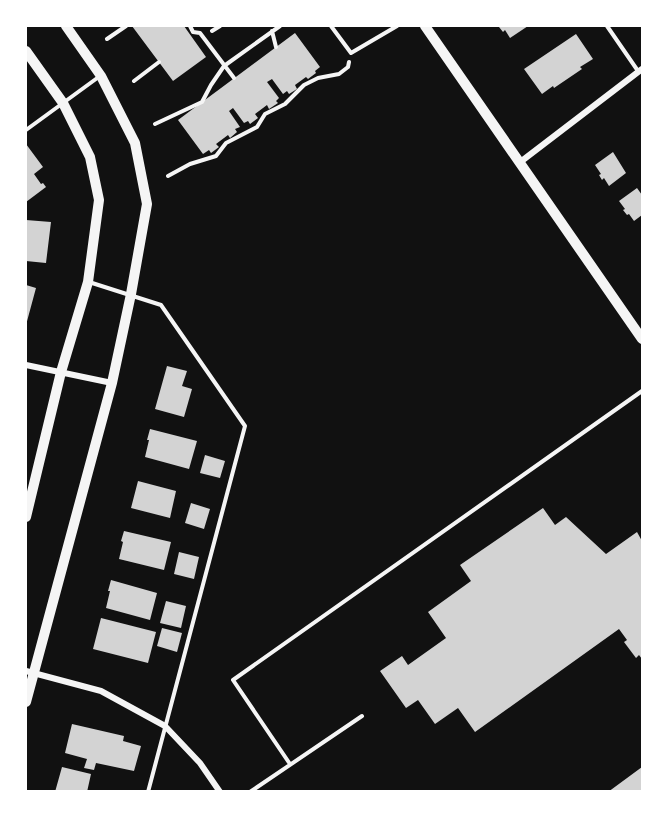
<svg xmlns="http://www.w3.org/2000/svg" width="668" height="817" viewBox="0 0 668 817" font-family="'Source Serif 4',serif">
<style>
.building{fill:#d3d3d3}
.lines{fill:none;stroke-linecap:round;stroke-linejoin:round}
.path{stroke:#f5f5f5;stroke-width:4}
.service{stroke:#f5f5f5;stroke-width:4}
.minor{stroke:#f5f5f5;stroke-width:6}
.tertiary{stroke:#f5f5f5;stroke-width:10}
</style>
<rect width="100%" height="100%" fill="#111"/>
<!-- building -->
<path class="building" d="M132 26H184L206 57 173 81Z
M501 26H528L510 38 505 30 503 32 499 27Z
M295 33 320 67 315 71 316 73 308 79 306 77 295 85 297 89 289 94 287 91 283 94 272 79 267 82 279 98 276 101 278 103 269 109 267 105 255 114 258 118 250 124 248 121 244 123 233 108 229 111 240 127 235 129 237 132 230 138 228 135 216 144 219 147 211 153 209 150 203 154 178 120Z
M576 34 593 59 580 67 582 69 554 88 553 86 542 94 524 69Z
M26 144 43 167 34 174 41 184 43 183 46 187 26 202Z
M613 152 626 173 609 186 604 178 602 180 599 175 601 174 595 165Z
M637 188 642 195V215L634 221 629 214 627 215 623 210 625 209 619 201Z
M26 220 51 222 46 263 26 261Z
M26 285 36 288 26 325Z
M167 366 187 371 182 386 192 389 184 417 155 409Z
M150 429 197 441 189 469 145 457 149 440H147Z
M205 455 225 461 220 478 200 473Z
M138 481 176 491 170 518 131 508Z
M191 503 210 509 204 529 185 523Z
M543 508 555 525 566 517 606 554 637 532 642 541V659L639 655 636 658 624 642 627 640 619 629 475 732 458 708 435 724 418 700 406 708 380 671 402 656 408 665 446 638 428 612 471 581 460 565Z
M124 531 171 542 164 570 119 559 123 542 121 541Z
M179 552 199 557 194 579 174 574Z
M111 580 157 593 150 620 106 608 110 591H108Z
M166 601 186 606 181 628 160 623Z
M101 618 156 632 148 663 93 649Z
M162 628 182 633 177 652 157 646Z
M72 724 124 736 123 741 141 746 134 771 96 763 94 770 84 768 87 759 65 753Z
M62 767 91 774 87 792H55Z
M642 767V792H608Z"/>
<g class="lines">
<!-- path -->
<path class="path" d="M190 26 193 32 200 33 234 78
M272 31 276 47
M107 39 126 26
M134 81 159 62
M155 124 202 102 211 85 224 66 280 26
M168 176 190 164 216 156 226 143 257 127 265 114 285 104 304 85 318 78 339 74 348 67 349 62"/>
<!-- service -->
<path class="service" d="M331 26 351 53 397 26
M607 26 638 71
M212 31 220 26
M26 130 100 76
M89 282 161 305 245 426 148 792
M290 764 233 680 642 391
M250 792 362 716"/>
<!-- minor -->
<path class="minor" d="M519 163 642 69
M26 365 112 383
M26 671 101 691 165 726 200 763 220 792"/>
<!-- tertiary -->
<path class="tertiary" d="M425 26 642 339
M26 51 63 103 90 157 99 200 88 282 61 372 26 517
M26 702 112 383 131 294 147 204 135 143 101 76 66 26"/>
</g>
<!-- border -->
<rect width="668" height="817" fill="none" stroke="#ffffff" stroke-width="54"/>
</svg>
